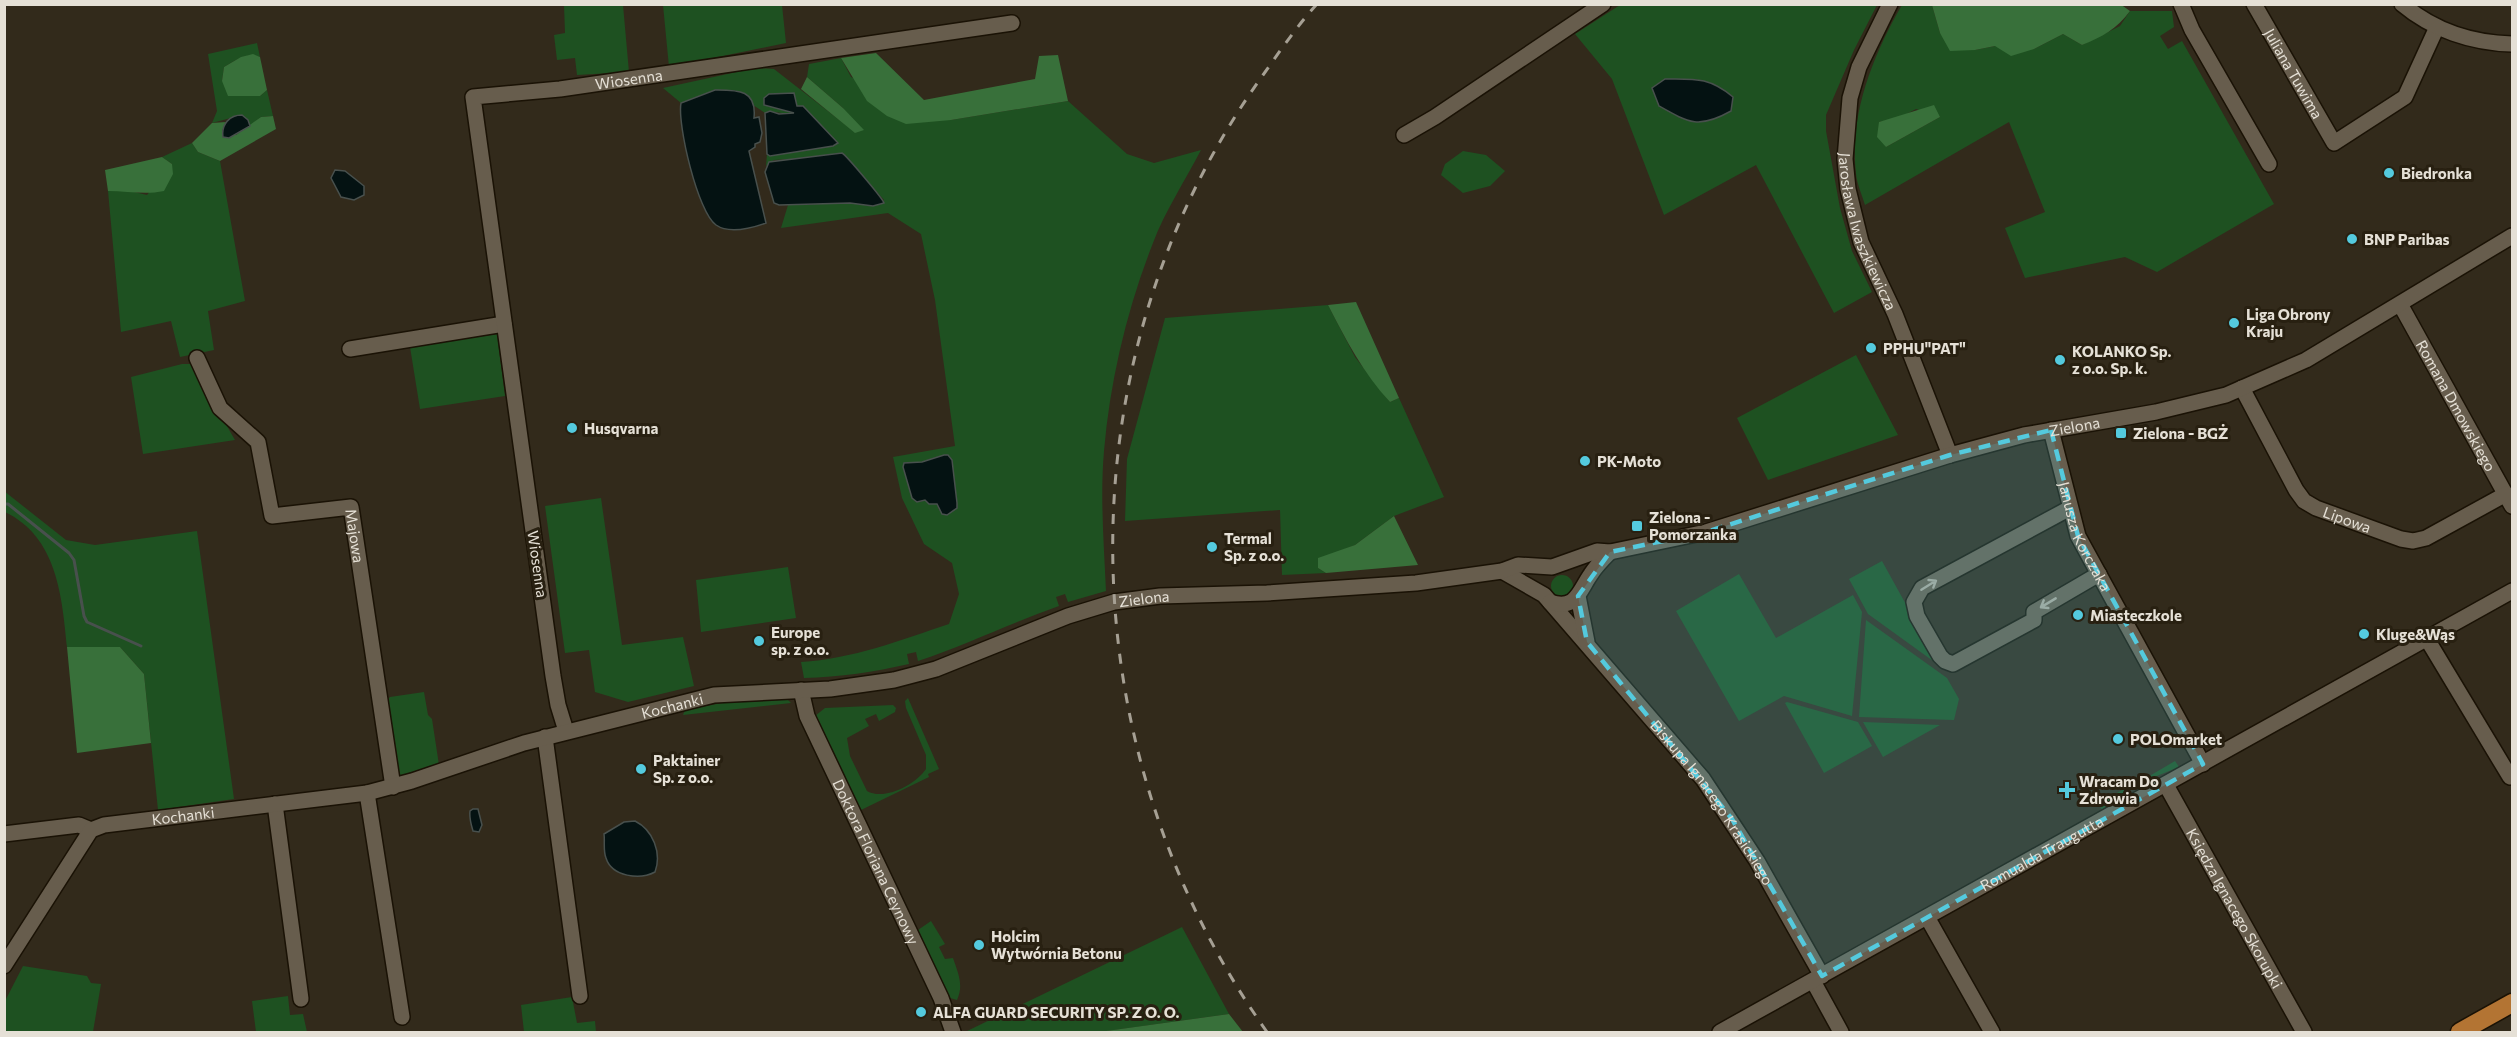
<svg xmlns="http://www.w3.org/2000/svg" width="2517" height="1037" viewBox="0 0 2517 1037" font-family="Commissioner,sans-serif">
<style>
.green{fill:#1e5121;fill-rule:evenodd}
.forest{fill:#38703a}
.water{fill:#041212;stroke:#48504d;stroke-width:1.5}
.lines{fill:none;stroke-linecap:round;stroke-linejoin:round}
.stream{stroke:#48504d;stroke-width:3}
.minor-casing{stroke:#1a1205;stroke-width:18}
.major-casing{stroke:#1a1205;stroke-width:21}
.minor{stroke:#675d4d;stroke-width:15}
.major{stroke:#b37433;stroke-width:18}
.rail{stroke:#a6a094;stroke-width:3;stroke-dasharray:10 10;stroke-linecap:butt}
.oneway{stroke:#aca598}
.marked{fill:#54cade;fill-opacity:0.2;stroke:#54cade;stroke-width:4.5;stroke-dasharray:12 8;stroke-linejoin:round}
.poi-dot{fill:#54cade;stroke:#282011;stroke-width:2}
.labels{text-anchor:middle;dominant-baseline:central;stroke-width:6;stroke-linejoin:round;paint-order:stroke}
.street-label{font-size:15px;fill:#e5e0d6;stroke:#282011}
.poi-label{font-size:15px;font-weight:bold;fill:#e5e0d6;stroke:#282011;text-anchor:start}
</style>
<rect width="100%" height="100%" fill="#322a1b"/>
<!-- green -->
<path class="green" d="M564 5H623L629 72 577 75 575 58 557 60 554 35 565 33Z
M663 5H782L786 43 669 67Z
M1620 5H1877L1854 50 1826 115V131L1840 208 1852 251 1872 292 1834 313 1756 165 1664 215 1612 79 1575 34Z
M1902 5H1932L1940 33 1975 50 1995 46 2034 49 2063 34 2082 45 2120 26 2130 11H2172L2174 27 2160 36 2168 49 2182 41 2274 204 2157 272 2125 257 2025 278 2005 228 2045 212 2009 122 1865 205C1862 195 1857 184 1856 174 1849 114 1873 55 1902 5ZM1916 109 1940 117 1886 147 1879 122 1899 118Z
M257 43 260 57C246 52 236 60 224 67L222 81 260 96 267 90 273 116 261 117 250 126 248 120 242 115 212 123 217 111 208 54Z
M841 58 851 77 951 120 1068 101 1127 154 1154 163 1201 150C1185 181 1165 211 1153 243 1127 309 1110 381 1104 451 1100 497 1104 545 1106 591L1068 602 1065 594 1056 597 1059 606C1011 623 966 645 918 661L916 652 907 654 909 664C874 672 840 677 804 678L801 662C852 659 901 640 949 624L959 594 952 563 924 544 902 498 893 457 955 446 935 300 921 234 888 213 781 228 788 205 850 203 880 205 884 200 842 153 822 157 774 160 766 166 767 154 833 146V140L803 106H796L791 93 774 94 764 104 782 110 793 111 794 113C785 116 773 109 765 113L753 105 751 99 715 90 681 103 663 88 755 68 774 69 856 133 843 108 807 77 809 64ZM944 455 952 461V467L939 510 937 504H929L925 500 920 502 908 462H922Z
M192 143 198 152 220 161 245 301 208 311 214 350 180 357 171 321 121 332 108 191H130L147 195 172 164 162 157Z
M1463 151 1486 155 1505 171 1490 186 1463 193 1441 175 1445 164Z
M1328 305 1355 357 1390 402 1399 398 1444 497 1394 516 1355 545 1338 552 1318 568 1326 573 1282 575 1280 510 1125 521 1127 459 1165 318Z
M497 334 505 396 420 409 410 347Z
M1856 355 1898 435 1768 480 1737 418Z
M182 364H191L235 440 143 454 131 377Z
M4 491 66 540 95 545 197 531 234 799 158 810 144 674 120 647H67C62 596 57 537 5 512Z
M601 498 622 645 683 637 694 686 628 702 595 692 589 650 565 653 545 506Z
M1882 561 1940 666 1868 614 1849 579Z
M788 567 796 618 701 632 696 580Z
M1739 574 1776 638 1853 595 1862 612 1852 716 1784 696 1739 721 1676 611Z
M1551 586a11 11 0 1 1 22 0a11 11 0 1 1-22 0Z
M1866 620 1947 678 1959 699 1954 720 1859 717Z
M424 692 428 715 432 719 439 765 402 776 397 773 386 701 390 697Z
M908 698 939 769 928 774 929 777 861 810 815 716 825 708 893 705 896 708 895 712 879 721 876 714 865 719 869 726 847 738 850 756 867 791C884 801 915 785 926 769V755L906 708 905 701Z
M787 699 791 703 683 715 685 710 722 703Z
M1787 702 1858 722 1872 746 1824 773 1785 703Z
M1863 722 1940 725 1883 757Z
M2175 761 2179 767 2147 780 2146 778Z
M2124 789 2126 791 2102 810 2096 799 2097 795 2108 798Z
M931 921 945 944 939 947 945 959 953 958C958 973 964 985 957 1000L950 998 945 988 918 930Z
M1182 927 1229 1014 1100 1032H965Z
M23 966 87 976 91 983 101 984 93 1032H5V1001Z
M288 996 290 1015 303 1014 307 1032H256L252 1001Z
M572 997 577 1023 595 1021 596 1032H524L521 1005Z"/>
<!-- forest -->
<path class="forest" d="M2120 4 2130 11C2117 29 2102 37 2082 45L2063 34 2034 49 2011 56 1995 46 1975 50 1950 51 1940 33 1932 5Z
M876 53 924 100 1035 79 1039 56 1058 55 1068 101 951 120 906 124 887 116 867 101 841 58Z
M253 54 260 57 267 90 260 96H228L222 81 224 67 241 57Z
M807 77 843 108 864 130 855 133 801 89Z
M1934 105 1940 117 1886 147 1877 137 1879 122Z
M273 116 276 129 220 161 198 152 192 143 212 123 226 122 222 131 236 135 261 117Z
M162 157 172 164 173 174 164 191C145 195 128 191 108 191L105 170Z
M1356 302 1399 398 1390 402C1363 373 1346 340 1328 305Z
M1394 516 1418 565 1326 573 1318 568V558L1355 545Z
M67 647H120L144 674 151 743 77 753Z
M1229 1014 1243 1032H1099Z"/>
<!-- water -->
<path class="water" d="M1665 79C1695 79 1709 77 1733 97L1731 111C1699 129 1689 123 1659 106L1652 88Z
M715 90C737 90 757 89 754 118L759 117 762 133 760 142 755 144V147L749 151 766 223C752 228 729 234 716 225 698 213 677 124 681 103Z
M794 93 797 106H803L838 143 833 146 770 156 767 154 765 113 770 111 779 114 794 113 764 105V98L769 94Z
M242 115 248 120 250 126 229 138 223 137C221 124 230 115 242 115Z
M842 153C846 155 883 199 884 203L873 206 850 203 779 205 774 203 765 172 769 162Z
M335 170 345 171 364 186V195L354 200 341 197 331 178Z
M944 455H948L952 460 957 503V508L947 515 942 514 937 504H929L925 500 917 502 912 498 903 467 904 463 922 462Z
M473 809H478L482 825 479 832 473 831C471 824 469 818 470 811Z
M635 821C653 830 662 853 655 872 640 880 612 877 606 858 603 851 605 841 604 834L624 822Z"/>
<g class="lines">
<!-- stream -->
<path class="stream" d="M4 504H8L69 553 74 560 84 616 87 622 141 646"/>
<!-- minor casing -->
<g class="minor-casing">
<g id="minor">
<path id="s1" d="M1890 4 1859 67 1850 98 1845 159 1848 189 1861 242 1895 314 1950 455"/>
<path d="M2181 4 2192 30 2269 164"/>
<path id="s2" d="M2254 4 2334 143 2405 97 2437 27"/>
<path d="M2402 4C2433 30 2472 43 2512 44"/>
<path d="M1404 135 1435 117 1603 4"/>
<path id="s3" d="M2400 304 2512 506"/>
<path d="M350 349 504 324"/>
<path id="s4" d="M197 358 220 408 258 442 272 516 351 507 393 787"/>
<path id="s5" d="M2242 388 2296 490 2304 501 2316 508 2401 539 2413 541 2426 538 2506 494"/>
<path id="s6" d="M2051 430 2078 536 2203 764"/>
<path d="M2070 508 1922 588 1914 602 1917 616 1940 656 1945 661 1953 664 2034 620V612L2099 574"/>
<path id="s7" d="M1502 571 1544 595 1703 779 1757 861 1822 976"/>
<path d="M1578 596 1587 642"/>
<path d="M1550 602C1576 611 1579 591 1591 574 1596 566 1603 559 1610 552"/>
<path d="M2427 639 2510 777"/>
<path id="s8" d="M801 690 807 716 941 998 953 1032"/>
<path id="s9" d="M566 731 558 705 553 676 473 97 560 89 1012 23"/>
<path d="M545 737 580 996"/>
<path id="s10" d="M2166 785 2304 1032"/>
<path d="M367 793 402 1017"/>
<path d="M275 804 301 999"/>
<path d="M4 834 79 825 91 830"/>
<path d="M1927 917 1992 1032"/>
<path id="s11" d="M4 966 91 830 104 825 367 793 412 781 524 743 714 695 830 689 894 680 936 669 1068 616 1114 602 1160 596 1267 593 1416 583 1502 571 1518 565 1552 567 1597 551 1610 552 1706 532 1950 455 2024 435 2156 412 2226 395 2306 360 2512 236"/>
<path d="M1813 981 1841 1032"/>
<path id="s12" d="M1720 1032 2512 591"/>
</g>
</g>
<!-- major casing -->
<g class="major-casing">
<path id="major" d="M2460 1032 2512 1003"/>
</g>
<!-- minor -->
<use href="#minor" class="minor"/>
<!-- major -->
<use href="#major" class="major"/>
<!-- rail -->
<path class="rail" d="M1267 1032C1066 749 1058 360 1263 75 1280 51 1297 26 1317 4"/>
</g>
<!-- one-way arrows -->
<defs><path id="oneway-shaft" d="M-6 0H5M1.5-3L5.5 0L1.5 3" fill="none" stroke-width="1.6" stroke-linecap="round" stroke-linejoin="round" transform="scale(1.5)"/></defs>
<g class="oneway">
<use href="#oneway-shaft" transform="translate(1929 585) rotate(-32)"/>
<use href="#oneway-shaft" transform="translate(2048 603) rotate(149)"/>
</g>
<!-- marked area -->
<path class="marked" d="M2051 430 2078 536 2203 764 1822 976 1732 819 1587 642 1578 596 1610 552 1706 532 1950 455Z"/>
<!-- markers -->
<g class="poi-dot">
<circle cx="2389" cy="173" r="6"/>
<circle cx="2352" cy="239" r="6"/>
<circle cx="2234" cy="323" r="6"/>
<circle cx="1871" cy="348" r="6"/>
<circle cx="2060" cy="360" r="6"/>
<circle cx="572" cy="428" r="6"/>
<rect x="2115" y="427" width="12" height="12" rx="3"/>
<circle cx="1585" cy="461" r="6"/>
<rect x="1631" y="520" width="12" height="12" rx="3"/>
<circle cx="1212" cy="547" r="6"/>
<circle cx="2078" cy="615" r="6"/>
<circle cx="2364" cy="634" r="6"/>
<circle cx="759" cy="641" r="6"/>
<circle cx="2118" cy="739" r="6"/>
<circle cx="641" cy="769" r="6"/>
<path d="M2064 781h6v6h6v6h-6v6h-6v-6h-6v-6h6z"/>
<circle cx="979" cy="945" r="6"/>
<circle cx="921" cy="1012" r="6"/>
</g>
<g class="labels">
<!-- street labels -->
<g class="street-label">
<text stroke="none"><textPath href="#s2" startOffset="80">Juliana Tuwima</textPath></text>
<text stroke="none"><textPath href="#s9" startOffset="798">Wiosenna</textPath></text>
<text stroke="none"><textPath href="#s1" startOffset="240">Jarosława Iwaszkiewicza</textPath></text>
<text stroke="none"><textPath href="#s3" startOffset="116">Romana Dmowskiego</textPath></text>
<text stroke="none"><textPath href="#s11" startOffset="2199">Zielona</textPath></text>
<text stroke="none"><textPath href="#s5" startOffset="176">Lipowa</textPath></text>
<text stroke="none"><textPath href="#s6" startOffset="112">Janusza Korczaka</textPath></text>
<text stroke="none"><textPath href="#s4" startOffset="290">Majowa</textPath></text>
<text transform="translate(538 564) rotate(82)">Wiosenna</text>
<text stroke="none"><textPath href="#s11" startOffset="1246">Zielona</textPath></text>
<text stroke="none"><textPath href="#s11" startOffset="758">Kochanki</textPath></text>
<text stroke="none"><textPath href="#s7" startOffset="316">Biskupa Ignacego Krasickiego</textPath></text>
<text stroke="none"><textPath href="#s11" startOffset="255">Kochanki</textPath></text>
<text stroke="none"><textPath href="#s12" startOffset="368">Romualda Traugutta</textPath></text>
<text stroke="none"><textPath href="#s8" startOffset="188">Doktora Floriana Ceynowy</textPath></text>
<text stroke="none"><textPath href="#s10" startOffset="141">Księdza Ignacego Skorupki</textPath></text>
</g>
<!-- poi labels -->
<g class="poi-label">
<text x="2401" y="173">Biedronka</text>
<text x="2364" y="239">BNP Paribas</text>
<text x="2246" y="314">Liga Obrony<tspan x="2246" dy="17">Kraju</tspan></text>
<text x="1883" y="348">PPHU"PAT"</text>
<text x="2072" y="351">KOLANKO Sp.<tspan x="2072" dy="17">z o.o. Sp. k.</tspan></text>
<text x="584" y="428">Husqvarna</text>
<text x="2133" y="433">Zielona - BGŻ</text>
<text x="1597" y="461">PK-Moto</text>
<text x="1649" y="517">Zielona -<tspan x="1649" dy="17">Pomorzanka</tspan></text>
<text x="1224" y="538">Termal<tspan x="1224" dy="17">Sp. z o.o.</tspan></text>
<text x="2090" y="615">Miasteczkole</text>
<text x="771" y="632">Europe<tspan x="771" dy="17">sp. z o.o.</tspan></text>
<text x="2376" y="634">Kluge&amp;Wąs</text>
<text x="2130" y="739">POLOmarket</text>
<text x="653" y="760">Paktainer<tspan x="653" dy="17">Sp. z o.o.</tspan></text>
<text x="2079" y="781">Wracam Do<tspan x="2079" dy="17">Zdrowia</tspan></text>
<text x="991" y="936">Holcim<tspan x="991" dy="17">Wytwórnia Betonu</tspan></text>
<text x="933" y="1012">ALFA GUARD SECURITY SP. Z O. O.</text>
</g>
</g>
<!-- border -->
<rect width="2517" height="1037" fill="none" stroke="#e5e0d6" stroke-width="12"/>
</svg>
